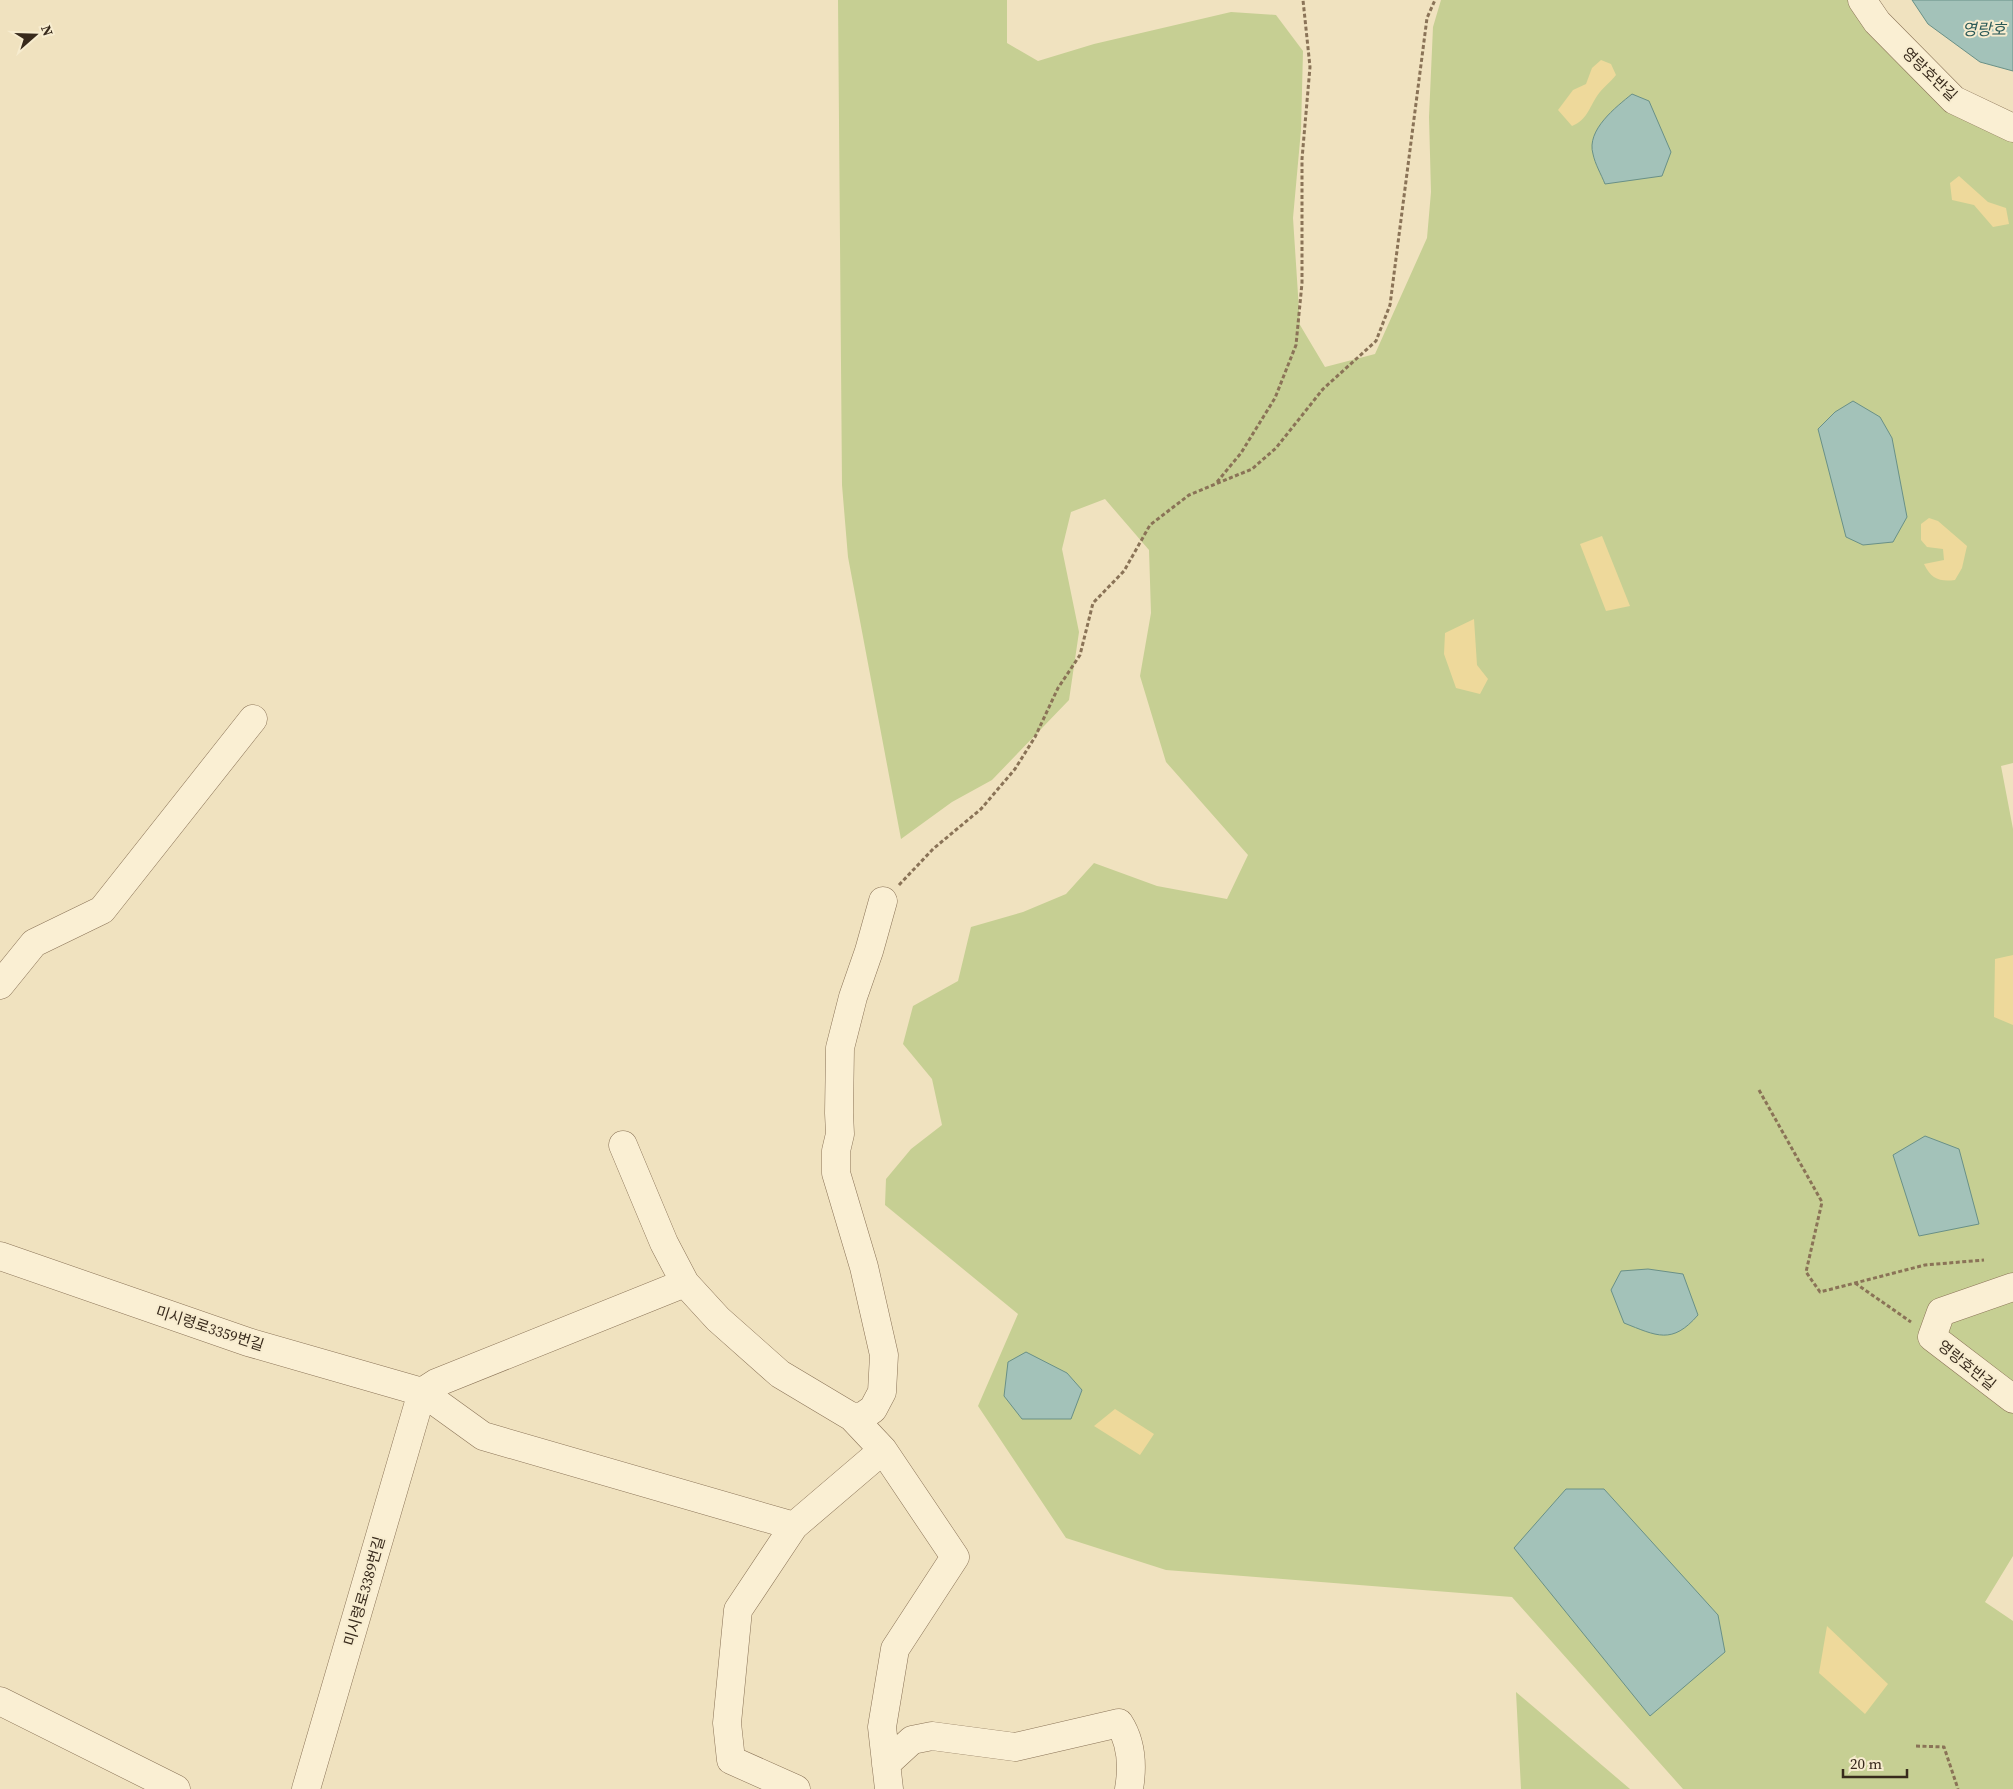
<svg xmlns="http://www.w3.org/2000/svg" width="2013" height="1789" viewBox="0 0 2013 1789" font-family="'Source Serif 4','Noto Sans KR',serif">
<style>
.green{fill:#c6cf93}
.sand{fill:#eed99b}
.water{fill:#a3c2b9;stroke:#699087}
.lines{fill:none;stroke-linecap:round;stroke-linejoin:round}
.minor-casing{stroke:#8a7357;stroke-width:29}
.path{stroke:#8a7357;stroke-width:3;stroke-dasharray:4 2.5;stroke-linecap:butt}
.minor{stroke:#faefd3;stroke-width:28}
.labels{text-anchor:middle;dominant-baseline:central;stroke-width:4;stroke-linejoin:round;paint-order:stroke}
.street-label{font-size:15px;fill:#382a1c;stroke:#f7eccf}
.water-label{font-size:16px;font-style:italic;fill:#2a5957;stroke:#f7eccf}
</style>
<rect width="100%" height="100%" fill="#f0e2bf"/>
<!-- green -->
<path class="green" d="M838 0H1007V43L1038 61 1094 44 1231 12 1276 15 1303 51 1301 130 1293 218 1300 325 1325 367 1375 354 1427 238 1431 192 1429 117 1433 27 1441 0H1849L1875 35 2013 123V763L2001 766 2013 829V1556L1985 1602 2013 1621V1789H1683L1512 1597 1166 1570 1066 1538 978 1406 1018 1314 885 1205 886 1179 911 1149 942 1125 932 1079 903 1044 913 1006 958 981 971 927 1023 912 1066 894 1094 863 1157 886 1227 899 1248 855 1166 762 1140 676 1151 613 1149 550 1105 499 1071 512 1062 549 1079 632 1069 700 992 780 952 802 901 839 848 557 842 485Z
M1516 1692 1630 1789H1521Z"/>
<!-- sand -->
<path class="sand" d="M1601 60 1611 64 1616 75C1610 83 1602 88 1597 96 1589 108 1587 120 1572 126L1558 110 1573 90 1586 84 1592 68Z
M1959 176 1988 202 2006 208 2009 224 1993 227 1974 205 1952 200 1950 183Z
M1929 518 1938 521 1967 546 1962 568 1955 580C1940 582 1931 579 1924 564L1944 560 1943 549 1927 547 1921 540V524Z
M1602 536 1630 606 1606 611 1580 544Z
M1474 619 1477 665 1488 679 1480 694 1456 688 1444 654 1445 633Z
M2013 955V1025L1994 1017 1995 959Z
M1115 1409 1154 1434 1140 1455 1094 1426Z
M1827 1626 1888 1684 1865 1714 1819 1673Z"/>
<!-- water -->
<path class="water" d="M1912 0H2013V71L1980 62 1928 24Z
M1632 94 1649 101 1671 152 1662 176 1605 184C1601 174 1595 164 1593 154 1586 130 1616 107 1632 94Z
M1853 401 1880 417 1892 438 1907 517 1893 542 1863 545 1846 537 1818 429 1835 412Z
M1925 1136 1959 1149 1979 1224 1919 1236 1893 1155Z
M1648 1269 1683 1274 1698 1315C1672 1345 1657 1336 1624 1323L1611 1290 1621 1271Z
M1026 1352 1067 1373 1082 1390 1071 1419H1022L1004 1396 1008 1362Z
M1566 1489H1604L1718 1615 1725 1652 1650 1716 1514 1548Z"/>
<g class="lines">
<!-- minor casing -->
<g class="minor-casing">
<path id="minor" d="M1862 0 1877 22 1954 100 2013 128
M0 985 34 943 102 910 253 719
M623 1145 664 1243 685 1283 718 1319 780 1374 852 1417 883 1450
M0 1256 248 1342 422 1392 483 1436 794 1526 738 1610 727 1723 731 1760 796 1789
M2013 1287 1941 1312 1932 1337 2013 1399
M422 1392 436 1383 685 1283
M852 1417 863 1416 873 1409 882 1392 884 1355 864 1267 836 1173V1151L840 1134 839 1113 840 1048 853 997 869 951 883 901
M794 1526 883 1450 955 1557 895 1649 882 1727 889 1789
M0 1701 176 1789
M886 1764 912 1740 932 1736 1015 1747 1119 1723C1132 1743 1133 1765 1129 1789
M306 1789 422 1392"/>
</g>
<!-- path -->
<path class="path" d="M1217 482 1241 453 1275 398 1296 345 1302 283V159L1310 67 1303 0
M899 885 933 849 981 809 1015 769 1035 737 1058 688 1080 655 1093 603 1124 571 1150 525 1189 495 1252 469 1276 448 1323 389 1376 341 1390 305 1427 18 1435 0
M1759 1090 1822 1202 1806 1272 1820 1292 1925 1265 1984 1260
M1855 1283 1911 1322
M1916 1746 1944 1747 1958 1789"/>
<!-- minor -->
<use href="#minor" class="minor"/>
</g>
<g class="labels">
<!-- street labels -->
<g class="street-label">
<text transform="translate(1930 74) rotate(44)">영랑호반길</text>
<text transform="translate(210 1328) rotate(18)">미시령로3359번길</text>
<text transform="translate(1967 1365) rotate(39)">영랑호반길</text>
<text transform="translate(364 1591) rotate(-74)">미시령로3389번길</text>
</g>
<!-- water labels -->
<g class="water-label">
<text x="1984" y="29">영랑호</text>
</g>
</g>
<!-- north arrow -->
<g transform="translate(35 35) rotate(70)" stroke="#f7eccf" stroke-width="4" paint-order="stroke">
<path d="M0-4L9 19L0 12L-9 19Z" fill="#382a1c"/>
<text y="-8" font-size="14" font-weight="bold" text-anchor="middle" fill="#382a1c">N</text>
</g>
<!-- scale -->
<path d="M1843 1769v8h64v-8" fill="none" stroke="#382a1c" stroke-width="2.5"/>
<text x="1850" y="1769" font-size="15" fill="#382a1c" stroke="#f7eccf" stroke-width="4" paint-order="stroke">20 m</text>
</svg>
